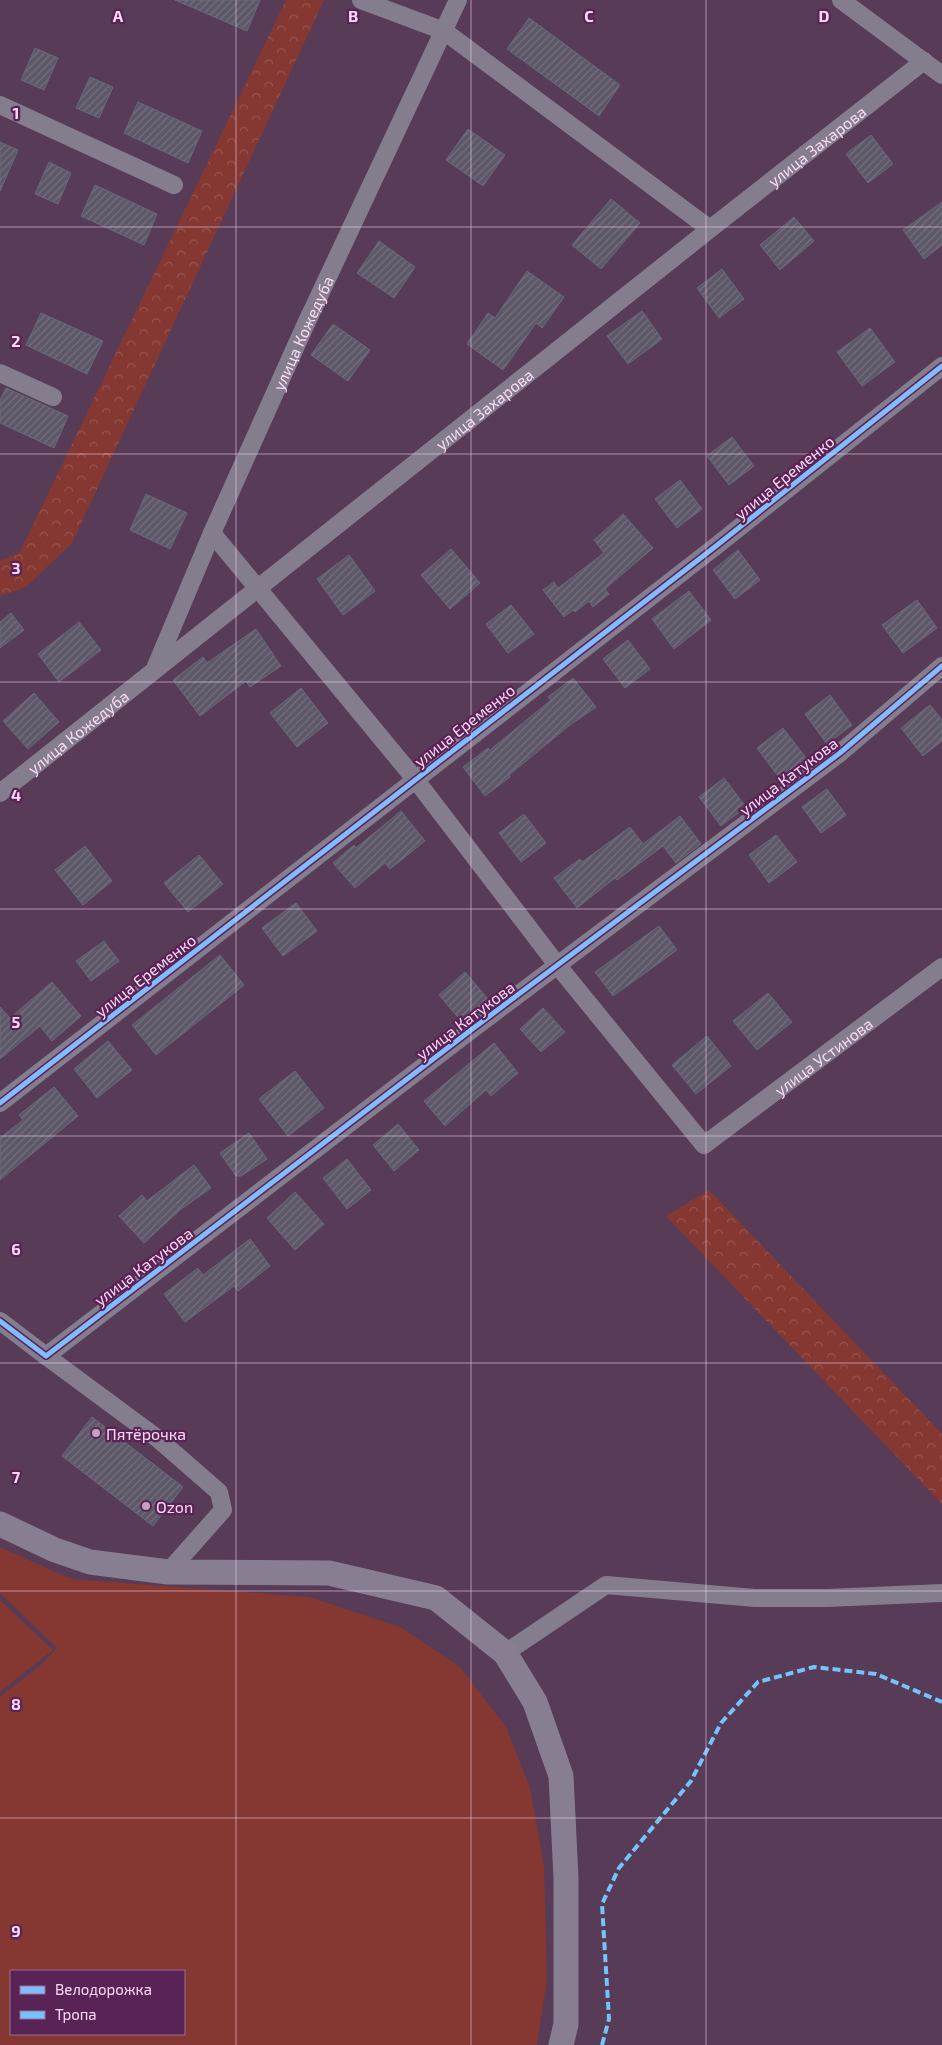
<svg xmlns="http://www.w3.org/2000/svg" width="942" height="2045" viewBox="0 0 942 2045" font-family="'Exo 2',sans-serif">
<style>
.green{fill:#843831;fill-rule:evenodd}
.forest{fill:url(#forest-crowns)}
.building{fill:url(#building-hatch);stroke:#646a7c}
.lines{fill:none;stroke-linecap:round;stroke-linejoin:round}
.minor{stroke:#837d8d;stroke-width:18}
.secondary{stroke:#877e92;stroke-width:25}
.quiet{stroke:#73c3fd;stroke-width:4;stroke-dasharray:8 4;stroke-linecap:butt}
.cycleway-casing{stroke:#5a2355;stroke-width:8}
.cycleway{stroke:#80bcff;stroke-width:5}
.grid{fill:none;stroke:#fcdaf7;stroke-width:1;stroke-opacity:0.55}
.poi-dot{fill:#c3a2bf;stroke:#5a2355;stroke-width:2}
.labels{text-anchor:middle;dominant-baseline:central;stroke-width:4.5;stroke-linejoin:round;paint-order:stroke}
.street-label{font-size:16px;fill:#fcdaf7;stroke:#5a2355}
.poi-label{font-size:16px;fill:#fcdaf7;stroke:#5a2355;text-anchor:start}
.grid-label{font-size:16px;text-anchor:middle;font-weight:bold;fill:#fcdaf7;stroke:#5a2355;stroke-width:4.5;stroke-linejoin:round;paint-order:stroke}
</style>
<defs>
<pattern id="forest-crowns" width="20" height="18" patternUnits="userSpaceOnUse" patternTransform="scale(1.25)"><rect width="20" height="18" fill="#843831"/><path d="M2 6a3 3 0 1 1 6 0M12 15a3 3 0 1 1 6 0" fill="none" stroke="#965450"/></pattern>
<pattern id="building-hatch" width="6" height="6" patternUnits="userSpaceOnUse" patternTransform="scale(1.25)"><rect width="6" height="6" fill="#5d5868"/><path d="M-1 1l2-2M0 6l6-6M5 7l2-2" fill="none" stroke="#756f7e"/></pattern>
</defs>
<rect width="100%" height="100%" fill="#583b56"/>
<!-- green -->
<path class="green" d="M0 1547 71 1579 309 1597 400 1627 460 1667 506 1727 530 1788 544 1865 547 1979 537 2045H0V1697L41 1665 57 1648 0 1593ZM184 1971V2034H11V1971Z
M0 1600 53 1650 0 1692Z"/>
<!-- forest -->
<path class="forest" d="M286 0H324L72 543 26 587 0 596V561L20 552Z
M709 1190 942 1434V1504L666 1216Z"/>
<!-- building -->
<path class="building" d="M175 0H260L247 31Z
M529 18 620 85 599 116 507 49Z
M35 48 58 58 44 90 21 80Z
M90 77 113 87 99 118 76 108Z
M138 102 202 131 188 163 124 133Z
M468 129 505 155 483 186 446 160Z
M871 135 893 164 868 183 846 154Z
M0 142 18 150 0 191Z
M49 162 71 173 58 204 35 194Z
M95 185 157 214 144 245 81 216Z
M611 199 640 223 601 269 572 245Z
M942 202V245L924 259 903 230Z
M794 217 814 241 780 270 760 245Z
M379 241 415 267 394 298 357 273Z
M722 269 744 299 719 318 697 288Z
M527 271 564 297 542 328 536 323 503 370 467 344 488 313 495 318Z
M642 311 662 339 628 364 607 336Z
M41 313 103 341 87 374 26 345Z
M333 324 370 350 348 381 311 355Z
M870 328 895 362 862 386 837 352Z
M6 388 68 416 54 448 0 423V400Z
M732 437 754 466 729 485 707 456Z
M680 480 702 509 677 528 655 499Z
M146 494 187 513 170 549 130 530Z
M623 514 653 548 605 589 609 594 593 607 589 601 575 612 573 610 564 617 543 590 554 582 558 588 604 553 594 540Z
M451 549 480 583 450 609 421 575Z
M738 550 760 580 735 599 713 570Z
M349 555 375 591 343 615 317 579Z
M689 591 711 620 674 649 652 619Z
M917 600 937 628 903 653 882 625Z
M511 605 534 634 508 653 486 624Z
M11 613 24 630 0 648V622Z
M79 622 101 650 59 682 38 654Z
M256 629 281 666 250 687 246 681 200 716 173 680 203 657 207 663Z
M628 640 650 669 625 688 603 659Z
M573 678 596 707 570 725 509 775 510 777 485 796 463 767 488 748 490 750 551 700 548 697Z
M301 688 328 723 297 747 270 713Z
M34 693 59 722 28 749 3 721Z
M830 695 852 725 827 744 805 714Z
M930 705 942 720V741L923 756 901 728Z
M783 728 806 758 780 779 757 748Z
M724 778 746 807 721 826 699 797Z
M827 789 846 815 821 833 802 807Z
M401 811 425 841 390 869 385 863 355 888 333 863 354 845 356 848Z
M524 814 546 843 521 862 499 833Z
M680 816 701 844 676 863 663 846 617 880 615 878 577 908 554 878 580 859 582 862 630 827 643 844Z
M776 835 797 862 769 883 749 855Z
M85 846 112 881 83 905 55 870Z
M199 855 223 884 188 912 164 883Z
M296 903 317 931 283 956 262 928Z
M659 926 677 950 613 996 595 972Z
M104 941 119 961 91 981 76 961Z
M220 955 244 985 156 1055 132 1025Z
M465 972 488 999 462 1022 439 995Z
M52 982 81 1016 52 1041 40 1026 0 1059V1007L10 1018Z
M768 993 792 1022 757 1050 733 1021Z
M543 1008 565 1032 541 1052 520 1029Z
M707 1036 731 1066 696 1094 672 1065Z
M108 1041 132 1070 97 1098 74 1069Z
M494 1043 518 1073 491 1096 486 1090 445 1126 424 1101Z
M295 1071 324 1108 288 1136 259 1099Z
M54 1087 78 1116 0 1180V1138L23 1120 19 1115Z
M398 1124 419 1150 394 1171 373 1145Z
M249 1133 267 1159 241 1176H236L220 1153Z
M347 1159 371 1190 347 1209 323 1178Z
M194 1165 211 1188 180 1210 144 1243 119 1216 142 1195 147 1201Z
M295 1192 324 1224 295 1250 267 1218Z
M250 1239 270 1266 238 1291 234 1286 185 1322 164 1294 198 1268 203 1275Z
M92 1417 183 1487 153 1526 62 1456Z"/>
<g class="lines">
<!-- minor -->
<g class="minor">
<path d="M361 0 444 31 710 229"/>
<path d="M841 0 942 75"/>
<path d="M0 105 174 185"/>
<path d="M0 373 53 397"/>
<path id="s1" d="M212 533 415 779 558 966 704 1145 942 967"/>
<path id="s2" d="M156 666 212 533 304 328 458 0"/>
<path id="s3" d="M0 793 710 229 924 61"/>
<path d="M0 1103 716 546 942 366"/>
<path d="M0 1321 46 1356 471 1030 840 753 942 666"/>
<path d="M46 1356 157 1438 219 1492 223 1510 168 1572"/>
<path d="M505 1653 606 1585 755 1598H827L942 1593"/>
</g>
<!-- secondary -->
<path class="secondary" d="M0 1524 55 1550 90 1562 168 1572 329 1573 436 1598 505 1653 535 1702 561 1776 566 1878V2024L561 2045"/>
<!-- quiet -->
<path class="quiet" d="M602 2045 609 2019 602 1904 619 1868 691 1781 721 1723 758 1682 814 1667 876 1674 942 1702"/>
<!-- cycleway casing -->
<g class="cycleway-casing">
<path id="cycleway" d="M0 1103 716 546 942 366
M0 1321 46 1356 471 1030 840 753 942 666"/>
</g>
<!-- cycleway -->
<use href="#cycleway" class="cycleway"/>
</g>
<!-- grid -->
<path class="grid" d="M236 0V2045M471 0V2045M706 0V2045M0 227H942M0 454H942M0 682H942M0 909H942M0 1136H942M0 1363H942M0 1591H942M0 1818H942"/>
<!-- markers -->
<g class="poi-dot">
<circle cx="96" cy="1433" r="5"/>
<circle cx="146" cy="1506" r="5"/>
</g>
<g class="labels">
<!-- street labels -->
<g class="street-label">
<text stroke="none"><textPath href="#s3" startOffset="1042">улица Захарова</textPath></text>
<text stroke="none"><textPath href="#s2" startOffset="364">улица Кожедуба</textPath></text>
<text stroke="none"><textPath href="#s3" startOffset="618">улица Захарова</textPath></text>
<text transform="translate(784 477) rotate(-39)">улица Еременко</text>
<text transform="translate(464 725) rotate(-38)">улица Еременко</text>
<text stroke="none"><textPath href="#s3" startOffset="99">улица Кожедуба</textPath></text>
<text transform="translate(788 776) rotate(-37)">улица Катукова</text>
<text transform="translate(145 975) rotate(-38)">улица Еременко</text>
<text transform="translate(465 1020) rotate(-37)">улица Катукова</text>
<text stroke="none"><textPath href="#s1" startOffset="934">улица Устинова</textPath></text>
<text transform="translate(143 1266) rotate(-37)">улица Катукова</text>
</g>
<!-- poi labels -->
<g class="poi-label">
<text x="106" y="1433">Пятёрочка</text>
<text x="156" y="1506">Ozon</text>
</g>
</g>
<g class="grid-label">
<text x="118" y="22">A</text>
<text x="353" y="22">B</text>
<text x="589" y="22">C</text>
<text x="824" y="22">D</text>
<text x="16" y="119">1</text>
<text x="16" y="347">2</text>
<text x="16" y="574">3</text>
<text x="16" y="801">4</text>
<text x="16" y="1028">5</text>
<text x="16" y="1255">6</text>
<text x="16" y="1483">7</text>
<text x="16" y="1710">8</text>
<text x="16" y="1937">9</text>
</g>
<!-- legend -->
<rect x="10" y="1970" width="175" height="65" fill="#5a2355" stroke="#9b6c96"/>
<rect x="20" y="1986" width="25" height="8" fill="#80bcff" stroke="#9b6c96"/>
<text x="55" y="1995" font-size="15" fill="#fcdaf7">Велодорожка</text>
<rect x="20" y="2011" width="25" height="8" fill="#73c3fd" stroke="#9b6c96"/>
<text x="55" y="2020" font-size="15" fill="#fcdaf7">Тропа</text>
</svg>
